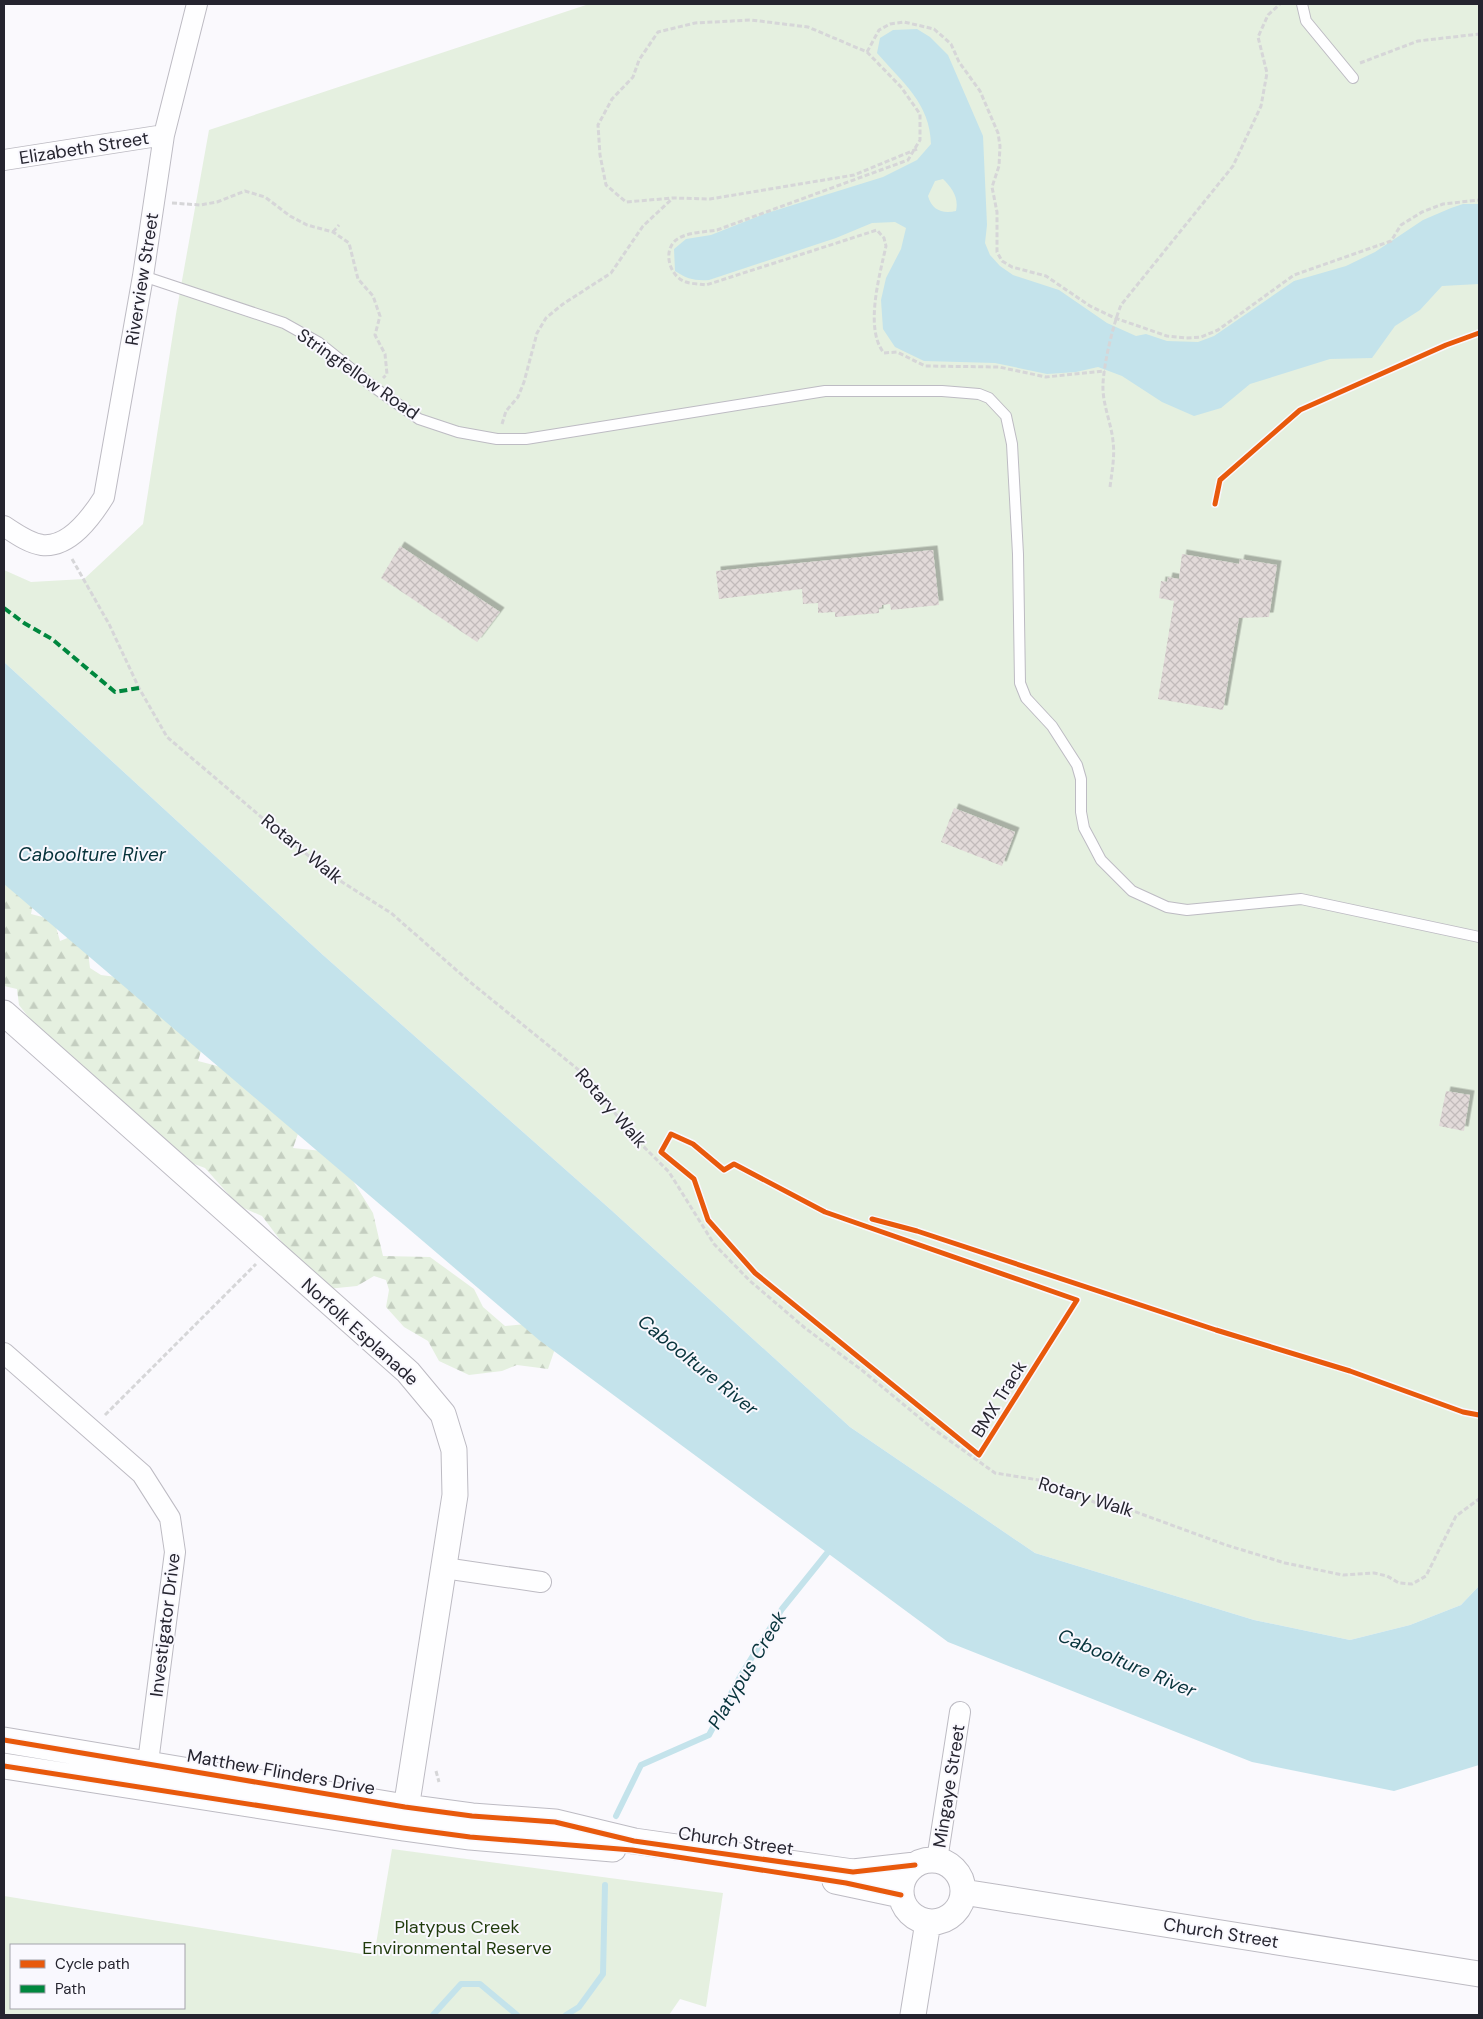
<svg xmlns="http://www.w3.org/2000/svg" width="1483" height="2019" viewBox="0 0 1483 2019" font-family="'DM Sans',sans-serif">
<style>
.forest{fill:url(#forest-firs)}
.park{fill:#e5f0e0;fill-rule:evenodd}
.water{fill:#c4e3eb;fill-rule:evenodd}
.lines{fill:none;stroke-linecap:round;stroke-linejoin:round}
.stream{stroke:#c4e3eb;stroke-width:6}
.building{fill:url(#building-cross-hatch);filter:url(#shadow)}
.service-casing{stroke:#bdbbc3;stroke-width:12}
.minor-casing{stroke:#bdbbc3;stroke-width:22}
.tertiary-casing{stroke:#bdbbc3;stroke-width:27}
.path{stroke:#d6d6d8;stroke-width:3;stroke-dasharray:5 2.5;stroke-linecap:butt}
.service{stroke:#fefeff;stroke-width:10}
.minor{stroke:#fefeff;stroke-width:20}
.tertiary{stroke:#fefeff;stroke-width:25}
.quiet{stroke:#00873e;stroke-width:4;stroke-dasharray:8 4;stroke-linecap:butt}
.cycleway-casing{stroke:#f9f8fe;stroke-width:8}
.cycleway{stroke:#e8590c;stroke-width:5}
.labels{text-anchor:middle;dominant-baseline:central;stroke-width:4;stroke-linejoin:round;paint-order:stroke}
.street-label{font-size:18px;fill:#25242f;stroke:#f9f8fe}
.park-label{font-size:18px;fill:#1f3a0b;stroke:#f9f8fe}
.water-label{font-size:19px;font-style:italic;fill:#07333b;stroke:#f9f8fe}
</style>
<defs>
<pattern id="forest-firs" width="22" height="20" patternUnits="userSpaceOnUse" patternTransform="scale(1.25)"><rect width="22" height="20" fill="#e5f0e0"/><path d="M5 1l3.5 6h-7zM16 11l3.5 6h-7z" fill="#c4cec0"/></pattern>
<pattern id="building-cross-hatch" width="8" height="8" patternUnits="userSpaceOnUse" patternTransform="scale(1.25)"><rect width="8" height="8" fill="#e2dad9"/><path d="M0 0l8 8M0 8l8-8" fill="none" stroke="#c2bbbb"/></pattern>
<filter id="shadow"><feDropShadow dx="4.5" dy="-4.5" stdDeviation="0" flood-color="#0004"/></filter>
</defs>
<rect width="100%" height="100%" fill="#faf9fd"/>
<!-- forest -->
<path class="forest" d="M4 880 36 890 31 914 54 920 60 941 70 937 88 952 90 968 101 975 124 978 206 1035 198 1061 225 1068 300 1128 293 1148 322 1151 345 1168 373 1213 383 1256 430 1257 474 1289 483 1307 505 1326 547 1322 558 1340 548 1369 517 1365 502 1371 469 1375 439 1361 428 1341 404 1327 386 1307 389 1290 386 1280 374 1276 357 1286 327 1289 287 1249 262 1216 239 1206 205 1168 178 1158 48 1042 19 1005 17 989 4 986Z"/>
<!-- park -->
<path class="park" d="M589 4H1479V1586L1461 1605 1410 1625 1350 1640 1254 1620 1035 1553 850 1427 610 1209 323 955 4 662V570L31 582 84 579 143 524 176 314 209 130Z
M392 1849 723 1893 706 2007 680 1999 669 2015H4V1896L374 1956ZM11 1945H184V2008H11Z"/>
<!-- water -->
<path class="water" d="M917 29 930 37 948 55 983 136 987 225 985 243 990 255 1000 266 1013 275 1059 290 1107 323 1136 336 1146 334 1167 341 1198 342 1214 336 1294 281 1346 266 1375 252 1423 220 1451 208 1463 204H1479V284L1442 286 1420 310 1395 326 1372 358 1330 359 1250 384 1221 408 1194 416 1162 402 1122 376 1098 367 1076 372 1047 374 995 363 924 361 895 347 883 329 881 300 886 278 901 249 906 228 895 222 872 223 836 238 709 280C695 281 687 279 675 271L674 249 686 239 711 235 764 214 883 177 917 160 931 144C930 103 902 82 877 53L880 38 893 30ZM943 179C952 188 959 197 956 211 942 214 932 210 928 196L935 181Z
M4 662 323 955 610 1209 850 1427 1035 1553 1254 1620 1350 1640 1410 1625 1461 1605 1479 1586V1765L1394 1791 1252 1762 948 1642 539 1340 4 884Z"/>
<g class="lines">
<!-- stream -->
<path class="stream" d="M616 1816 641 1765 709 1735 741 1675 782 1609 832 1547
M433 2015 461 1984H480L517 2015
M566 2015 579 2007 603 1974 605 1885"/>
</g>
<!-- building -->
<path class="building" d="M400 546 500 612 477 642 381 578Z
M933 550 939 605 891 610 890 604 882 605V607L879 608V613L835 617V612L818 613V603L803 604 802 589 719 599 716 571Z
M1182 554 1239 564 1240 559 1277 565 1269 617 1239 618 1223 710 1158 699 1174 601 1159 598 1161 581 1167 582 1168 577 1179 579Z
M954 808 1015 832 1002 866 941 842Z
M1446 1091 1470 1095 1464 1131 1439 1126Z"/>
<g class="lines">
<!-- service casing -->
<g class="service-casing">
<path id="service" d="M1302 4 1306 21 1353 78
M143 276 284 323 318 342 375 388 419 419 458 432 497 439H526L825 391H942L979 394 989 398 1006 416 1012 444 1018 554 1020 683 1026 698 1052 726 1077 765 1081 779V812L1084 828 1091 841 1101 860 1132 891 1167 907 1187 910 1301 899 1479 937"/>
</g>
<!-- minor casing -->
<g class="minor-casing">
<path id="minor" d="M4 160 164 135
M4 526C15 533 28 543 42 545 70 548 92 516 104 497L143 276 164 135 197 4
M4 1353 142 1474 170 1518 175 1552 146 1778
M444 1568 541 1582
M937 1860 960 1712"/>
</g>
<!-- tertiary casing -->
<g class="tertiary-casing">
<path id="tertiary" d="M4 1013 408 1372 443 1414 454 1450 455 1495 403 1828
M4 1740 405 1807 472 1816 555 1822 634 1841 853 1872 915 1865
M4 1766 403 1828 470 1837 613 1849
M901 1891a31 31 0 1 1 62 0a31 31 0 1 1-62 0Z
M835 1881 901 1895
M963 1892 1479 1974
M913 2015 928 1922"/>
</g>
<!-- path -->
<path class="path" d="M867 52 879 30 890 24 904 22 934 29 951 44 959 62 980 91 998 133 1000 146 999 166 992 187 997 212V252L1002 261 1012 267 1046 276 1090 306 1115 318 1167 336 1186 338 1201 337 1218 330 1294 275 1391 241 1401 225 1422 212 1443 204 1479 200
M1360 63 1418 41 1479 34
M917 149 854 175 710 199 673 198 626 202 606 185 600 155 598 125 612 99 633 77 639 60 658 32 695 23 751 20 808 27 867 52 901 87 920 114V140L908 160 717 230C705 232 690 232 679 238 661 248 669 277 686 282 692 284 700 284 706 285L877 230 884 238 886 246C880 274 864 329 884 353L897 352 925 366 999 367 1046 377 1105 371
M172 203 200 205 217 202 245 191 265 197 290 216 307 225 333 232 349 243 358 279 373 296 380 316 375 335 385 354 387 374 383 378
M333 232 339 225
M502 424 506 411 518 397 524 382 537 333 546 318 563 304 611 273 643 226 673 198
M1110 487C1112 471 1115 456 1113 441 1111 422 1102 403 1103 384 1104 362 1113 325 1121 305L1233 166 1261 106 1267 73 1258 37 1268 15 1280 4
M72 559 109 624 139 688 167 737 286 838 342 882 391 913 470 982 580 1071 639 1142 669 1172 714 1244 749 1280 805 1328 863 1371 932 1428 995 1473 1045 1481 1094 1502 1125 1508 1226 1545 1285 1563 1343 1575 1374 1573 1387 1576 1399 1583 1412 1584 1426 1576 1456 1516 1479 1499
M105 1415 256 1264
M436 1771 439 1782"/>
<!-- service -->
<use href="#service" class="service"/>
<!-- minor -->
<use href="#minor" class="minor"/>
<!-- tertiary -->
<use href="#tertiary" class="tertiary"/>
<!-- quiet -->
<path class="quiet" d="M4 608 24 623 52 639 115 692 139 688"/>
<!-- cycleway casing -->
<g class="cycleway-casing">
<path id="cycleway" d="M1215 504 1220 480 1300 410 1446 345 1479 333
M671 1134 693 1144 724 1170 734 1164 825 1212 1077 1300 979 1455 755 1273 708 1220 694 1179 661 1152Z
M872 1219 917 1231 1216 1330 1350 1371 1463 1412 1479 1415
M4 1740 405 1807 472 1816 555 1822 634 1841 853 1872 915 1865
M4 1766 403 1828 470 1837 632 1850 846 1883 901 1895"/>
</g>
<!-- cycleway -->
<use href="#cycleway" class="cycleway"/>
</g>
<g class="labels">
<!-- street labels -->
<g class="street-label">
<text transform="translate(84 148) rotate(-9)">Elizabeth Street</text>
<text transform="translate(142 279) rotate(-81)">Riverview Street</text>
<text transform="translate(358 374) rotate(35)">Stringfellow Road</text>
<text transform="translate(302 849) rotate(39)">Rotary Walk</text>
<text transform="translate(611 1108) rotate(49)">Rotary Walk</text>
<text transform="translate(360 1332) rotate(42)">Norfolk Esplanade</text>
<text transform="translate(999 1399) rotate(-58)">BMX Track</text>
<text transform="translate(1086 1497) rotate(17)">Rotary Walk</text>
<text transform="translate(165 1625) rotate(-83)">Investigator Drive</text>
<text transform="translate(281 1772) rotate(10)">Matthew Flinders Drive</text>
<text transform="translate(949 1786) rotate(-81)">Mingaye Street</text>
<text transform="translate(736 1841) rotate(8)">Church Street</text>
<text transform="translate(1221 1933) rotate(9)">Church Street</text>
</g>
<!-- park labels -->
<g class="park-label">
<text x="457" y="1927">Platypus Creek<tspan x="457" dy="21">Environmental Reserve</tspan></text>
</g>
<!-- water labels -->
<g class="water-label">
<text x="92" y="854">Caboolture River</text>
<text transform="translate(698 1365) rotate(39)">Caboolture River</text>
<text transform="translate(1127 1663) rotate(23)">Caboolture River</text>
<text transform="translate(747 1670) rotate(-59)">Platypus Creek</text>
</g>
</g>
<!-- border -->
<rect width="1483" height="2019" fill="none" stroke="#25242f" stroke-width="10"/>
<!-- legend -->
<rect x="10" y="1944" width="175" height="65" fill="#f9f8fe" stroke="#a4a3ab"/>
<rect x="20" y="1960" width="25" height="8" fill="#e8590c" stroke="#a4a3ab"/>
<text x="55" y="1969" font-size="15" fill="#25242f">Cycle path</text>
<rect x="20" y="1985" width="25" height="8" fill="#00873e" stroke="#a4a3ab"/>
<text x="55" y="1994" font-size="15" fill="#25242f">Path</text>
</svg>
